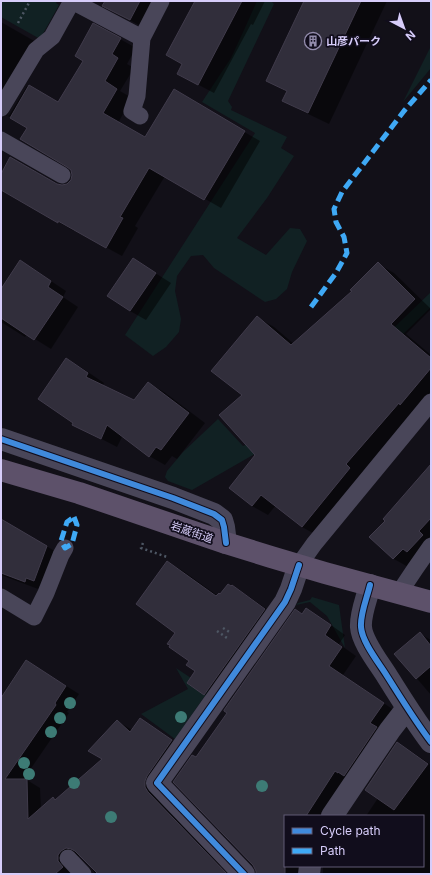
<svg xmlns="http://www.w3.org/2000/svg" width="432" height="875" viewBox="0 0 432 875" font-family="Inter,'Noto Sans JP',sans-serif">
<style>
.green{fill:#112123}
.shadow{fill:#0007}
.building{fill:#312e3b;stroke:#403b4b}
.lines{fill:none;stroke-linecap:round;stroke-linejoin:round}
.path{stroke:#4e5764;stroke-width:2.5;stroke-dasharray:2 3;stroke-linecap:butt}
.service{stroke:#494659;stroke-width:17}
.minor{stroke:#494659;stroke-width:22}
.primary{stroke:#5d516a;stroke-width:22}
.quiet{stroke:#3fa9f5;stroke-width:5;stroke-dasharray:10 5;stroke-linecap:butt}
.cycleway-casing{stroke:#110d1c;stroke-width:8}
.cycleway{stroke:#408adc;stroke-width:6}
.tree{fill:#3d7b75}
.labels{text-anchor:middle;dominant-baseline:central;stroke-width:3.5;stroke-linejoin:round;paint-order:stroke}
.poi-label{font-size:11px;font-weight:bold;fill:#d7cdfa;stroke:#110d1c;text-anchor:start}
.street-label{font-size:11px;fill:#d7cdfa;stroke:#110d1c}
</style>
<rect width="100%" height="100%" fill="#121018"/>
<!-- green -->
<path class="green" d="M1 1H57L56 3 59 5 40 39 1 17Z
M257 1H271L274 4 228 101 232 107 231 110 287 137 281 148 294 156 267 198 237 238 266 255 290 228 300 229 307 241 292 272 287 289 276 299 265 302 214 268 203 255 191 256 177 276 175 291 181 319 179 332 166 347 153 356 125 335 255 133 202 102 231 58 244 30Z
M431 46V68L403 102Z
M431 292V307L361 375 258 452 192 490 168 481 165 477 167 471 183 452 218 419 243 446 250 443 353 367Z
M312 597 339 605 345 648 327 616 310 602 296 605 298 603 310 600Z
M176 668 209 690 175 739 141 714 188 689Z"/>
<!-- shadow -->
<path class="shadow" d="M106 1H164L148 30 122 16Z
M205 1H265L253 25 251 24 214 93 178 74 183 64Z
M305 1H387L329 124 304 112 283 100 287 92 267 80Z
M1 22 36 42 7 116 1 112Z
M120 39 136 48 127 64 134 68 120 91 132 98 118 123 146 139 174 91 260 141 221 208 165 176 135 226 138 228 122 256 74 230V231L1 189V176L62 186 67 185 72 180 73 175 72 170 28 128 8 116 10 114 27 86 58 103Z
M133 259 171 283 146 320 130 311Z
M378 264 394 273 431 309 406 334 431 355V396L318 536 302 527 276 505 268 515 252 506 256 455 243 395 258 318 274 327 294 344 353 291Z
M36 271 66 291 63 297 78 307 51 349 27 334 25 337 1 322V291Z
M66 359 82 368 104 383 102 386 134 401 148 383 164 392 205 423 177 459 172 456 165 465 149 456 123 435 117 447 90 433Z
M431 465V545L410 568 394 559 370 537 386 520Z
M1 520 60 554 48 588 40 585 38 589 1 575Z
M167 562 183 571 218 596 221 595 232 587 248 596 280 618 220 703 204 694 196 671 190 661 176 632Z
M306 610 321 618 345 635 339 644 356 656 343 675 398 713 327 816H285V866H317L312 874H260L197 758Z
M420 634 431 640V695L396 654Z
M27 661 79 694 67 712 69 713 23 780H27L40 788 41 809 53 799 56 801 104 759 117 721 132 730 140 719 153 727 185 749 160 784 225 867 142 843 187 874H94V872L91 867 81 856H79L74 858V874H49L1 839V700Z
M397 743 412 752 431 765V874H323V866H423V816H366L378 798Z"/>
<!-- building -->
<path class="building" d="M105 1H140L130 20 102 6Z
M195 1H242L198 85 177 74 182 64 166 55Z
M304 1H361L308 113 282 101 287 91 266 81Z
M93 23 121 38 112 54 118 58 105 81 117 89 103 113 145 137 174 89 245 131 204 200 149 168 120 217 123 218 106 248 58 221V223L1 190V174L10 157 57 184 62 185 67 184 71 180 72 175 71 170 67 167 20 139 27 128 10 118 29 85 58 102 83 61 75 56Z
M133 258 156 273 130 311 107 296Z
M20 260 51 281 48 287 63 297 34 340 1 318V289Z
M378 262 415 299 391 324 431 358V368L400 405 399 403 346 464 350 468 302 527 261 495 252 506 229 488 255 455 219 415 242 395 211 371 257 316 291 345 352 291 350 290Z
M66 358 88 373 86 377 134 400 148 382 189 413 161 450 156 447 149 457 107 425 101 439 72 425 73 423 38 399Z
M431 464V518L419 531 423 535 407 552 403 549 393 559 369 537 385 521 383 519Z
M1 519 47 546 34 581 26 578 25 582 1 573Z
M167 561 216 596 219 593 220 594 228 584 231 586 232 585 265 609 204 695 187 683 195 671 186 665 189 661 169 647 170 645 167 644 175 633 136 604Z
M306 608 331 625 325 635 342 647 329 666 384 703 370 723 377 727 344 776 338 772V773L335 771 306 816H285V874H256V871L253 865 173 782 192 755 196 757 227 713 224 711V710L295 609 302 614Z
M420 632 431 646V666L416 679 394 654Z
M26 660 66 686 55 703 56 705 5 779H27L28 819 53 797 55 800 102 759 88 751 117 720 130 732 140 718 172 740 147 776 145 781V787L148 792 227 874H98L75 851 71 849 66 848 61 851 58 855V861L63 867 55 874H1V698Z
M397 742 428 764 394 810 365 790Z"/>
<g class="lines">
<!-- path -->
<path class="path" d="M18 23 30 1
M143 543 141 548 167 557
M223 628 231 633
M217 631 227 638"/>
<!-- service -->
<path class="service" d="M72 1 142 38 161 1
M1 108 36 50 52 37 72 1
M140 116 132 111 137 96 142 38
M1 140 62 175
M299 565 314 544 431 402
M399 593 415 569 431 546
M1 597 34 617 46 593 61 555 65 548
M68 858 83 874"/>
<!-- minor -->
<path class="minor" d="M1 439 173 498 214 514 222 520 224 527 226 543
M370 585C367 598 360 614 361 627 362 642 379 663 387 676 401 698 415 721 431 742
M332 816 390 730 407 708
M244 874 157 783 285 602 291 589 299 565
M309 874 310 866"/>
<!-- primary -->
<path class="primary" d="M1 470 79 493 226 543 271 557 325 573 431 602"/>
<!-- quiet -->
<path class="quiet" d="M311 307 336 273 347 253 344 237 336 222 334 209 342 192 404 111 431 80
M74 517 77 525 72 544 65 548 61 541 67 522Z"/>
<!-- cycleway casing -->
<g class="cycleway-casing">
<path id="cycleway" d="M1 439 173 498 214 514 222 520 224 527 226 543
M370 585C367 598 360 614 361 627 362 642 379 663 387 676 401 698 415 721 431 742
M244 874 157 783 285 602 291 589 299 565"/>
</g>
<!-- cycleway -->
<use href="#cycleway" class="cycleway"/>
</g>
<!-- trees -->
<g class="tree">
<circle cx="70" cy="703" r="6"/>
<circle cx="181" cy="717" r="6"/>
<circle cx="60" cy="718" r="6"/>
<circle cx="51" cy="732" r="6"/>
<circle cx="24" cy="763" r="6"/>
<circle cx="29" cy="774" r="6"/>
<circle cx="74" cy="783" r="6"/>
<circle cx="262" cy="786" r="6"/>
<circle cx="111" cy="817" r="6"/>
</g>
<!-- icons -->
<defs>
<g id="building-ring" transform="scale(0.9)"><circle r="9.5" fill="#110d1c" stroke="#928bab" stroke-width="1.5"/><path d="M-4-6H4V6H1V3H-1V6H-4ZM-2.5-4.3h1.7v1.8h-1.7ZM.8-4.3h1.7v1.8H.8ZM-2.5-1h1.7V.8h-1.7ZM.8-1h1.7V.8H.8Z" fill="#928bab"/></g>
</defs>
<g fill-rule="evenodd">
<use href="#building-ring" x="313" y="41"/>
</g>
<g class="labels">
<!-- poi labels -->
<g class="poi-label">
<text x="326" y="41">山彦パーク</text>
</g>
<!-- street labels -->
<g class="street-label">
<text transform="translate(192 532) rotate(19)">岩蔵街道</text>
</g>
</g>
<!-- border -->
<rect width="432" height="875" fill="none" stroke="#d7cdfa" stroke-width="4"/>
<!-- legend -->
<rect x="284" y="815" width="140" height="52" fill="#110d1c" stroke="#605a75"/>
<rect x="292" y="828" width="20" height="6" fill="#408adc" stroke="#605a75"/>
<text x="320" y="835" font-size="12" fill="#d7cdfa">Cycle path</text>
<rect x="292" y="848" width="20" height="6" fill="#3fa9f5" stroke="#605a75"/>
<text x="320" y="855" font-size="12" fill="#d7cdfa">Path</text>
<!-- north arrow -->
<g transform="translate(404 28) rotate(139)" stroke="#110d1c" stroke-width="3" paint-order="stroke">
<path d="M0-3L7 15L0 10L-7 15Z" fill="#d7cdfa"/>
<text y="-6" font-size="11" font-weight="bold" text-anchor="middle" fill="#d7cdfa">N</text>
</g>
</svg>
